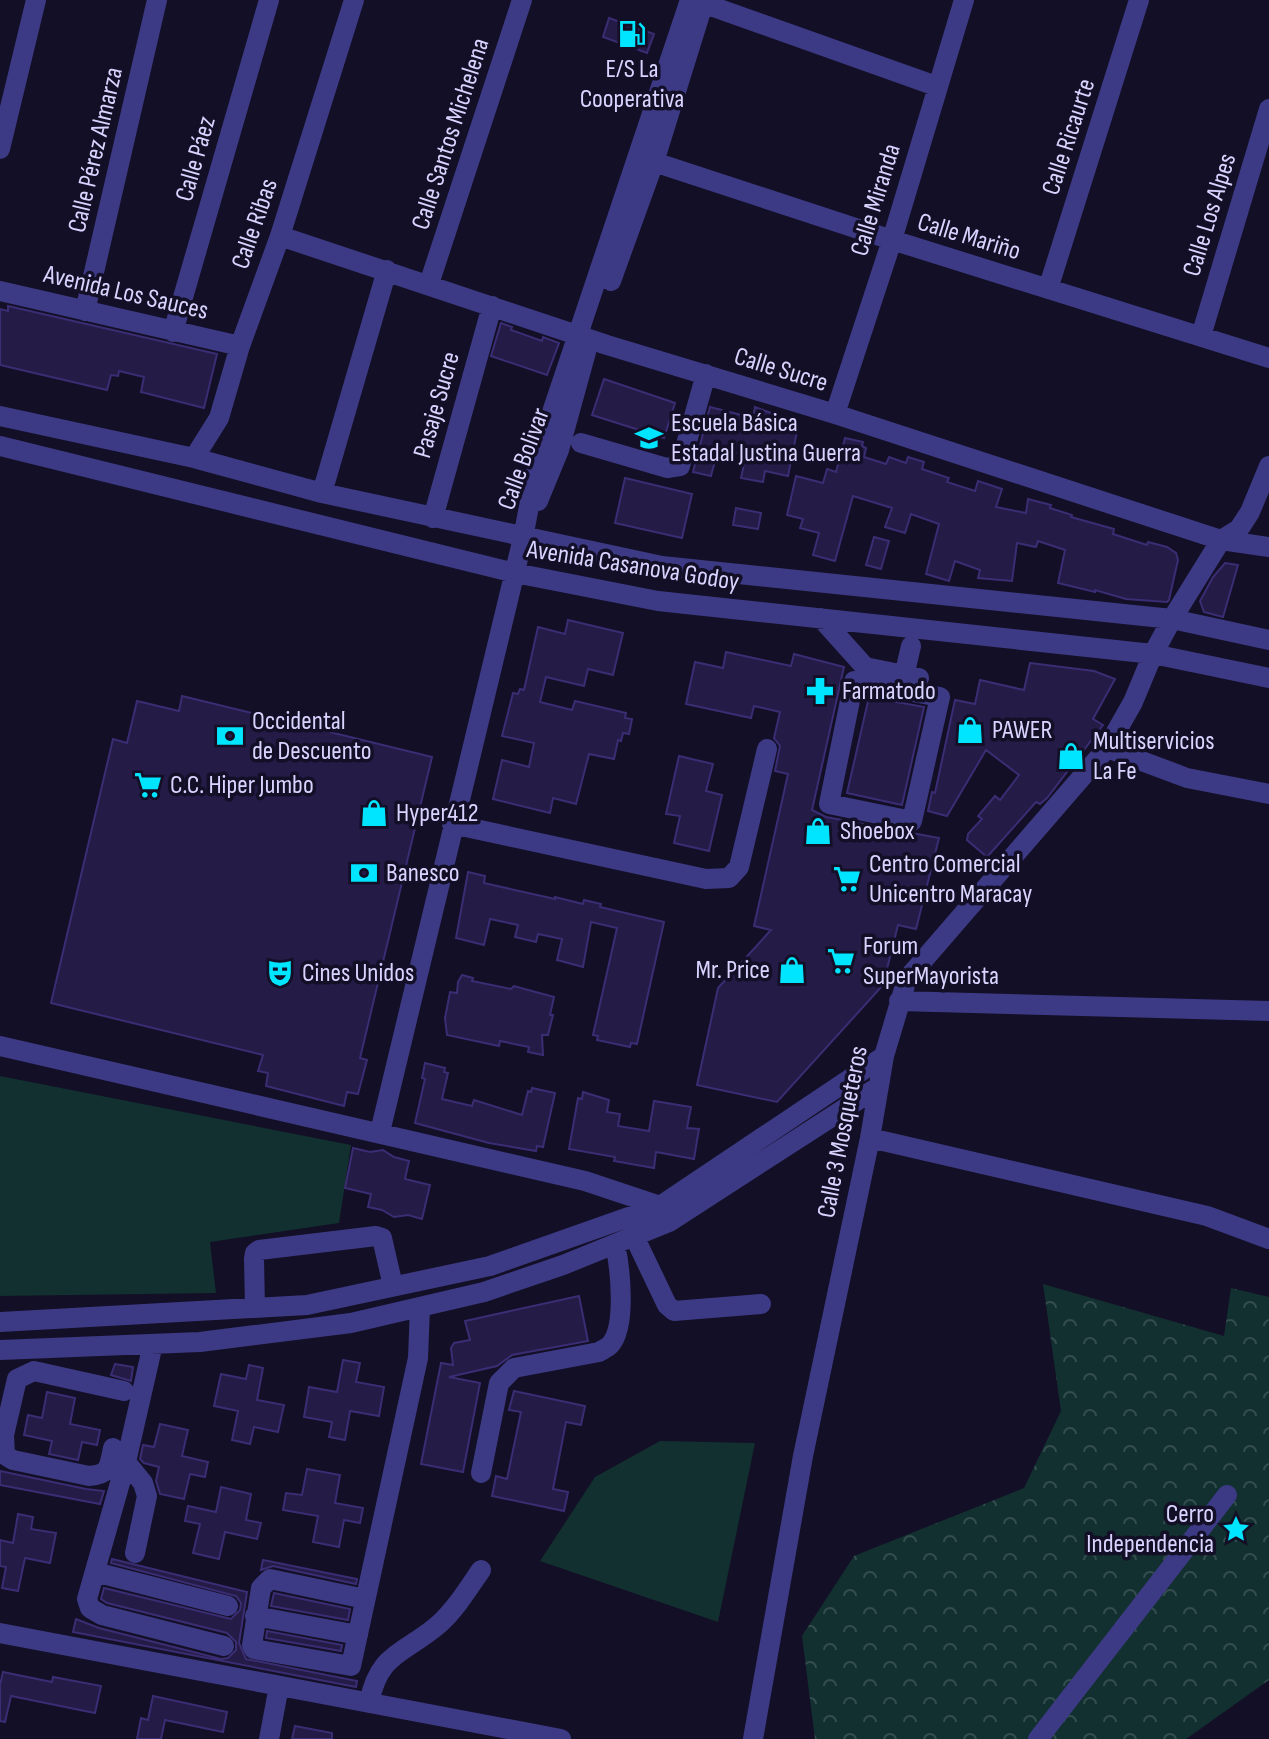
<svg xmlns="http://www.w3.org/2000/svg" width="1269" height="1739" viewBox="0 0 1269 1739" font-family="'Sofia Sans Condensed',sans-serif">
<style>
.grass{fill:#12302f}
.forest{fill:url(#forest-crowns)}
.building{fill:#241b47;stroke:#3b2d73;stroke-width:2}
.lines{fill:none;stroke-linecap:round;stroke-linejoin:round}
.minor{stroke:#3d3a85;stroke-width:20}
.labels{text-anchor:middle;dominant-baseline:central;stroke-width:7;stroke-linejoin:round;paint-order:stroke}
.poi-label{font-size:26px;fill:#d9d4ff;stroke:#130f26;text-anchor:start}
.street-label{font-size:26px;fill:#d9d4ff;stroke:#130f26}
</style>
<defs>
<pattern id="forest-crowns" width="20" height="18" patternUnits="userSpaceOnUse" patternTransform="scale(2)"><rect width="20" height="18" fill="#12302f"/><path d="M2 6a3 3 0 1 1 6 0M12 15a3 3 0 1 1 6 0" fill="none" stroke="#344d4e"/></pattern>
</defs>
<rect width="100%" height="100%" fill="#130f26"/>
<!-- grass -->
<path class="grass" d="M0 1076 351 1145 339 1223 210 1242 216 1293 0 1296Z
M660 1441 755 1443 718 1622 540 1561 595 1477Z"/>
<!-- forest -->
<path class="forest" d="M1043 1284 1224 1336 1231 1288 1269 1297V1680L1186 1739H815L802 1636 854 1556 1024 1488 1061 1411Z"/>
<!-- building -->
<path class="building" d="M609 18 654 34 647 53 603 37Z
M8 306 217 354 204 408 141 392 144 377 119 371 118 376 111 375 107 390 0 365V309L8 311Z
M501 323 512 327 511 330 542 341 543 337 559 343 547 375 491 356Z
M604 379 675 403 664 438 592 415Z
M710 407 753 418 755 407 776 415 775 421 798 426 788 476 765 471 763 482 741 478 746 455 718 449 711 476 693 472Z
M845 438 863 442 862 446 866 448 864 457 886 464 889 457 906 463 908 457 924 462 922 469 949 478 947 482 975 491 978 481 1002 489 996 507 1026 513 1028 499 1051 505 1050 508 1072 515 1071 517 1114 529 1113 534 1147 545 1148 542 1167 547 1176 553 1178 560 1169 600 1167 602 1126 599 1095 590V592L1058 583 1065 550 1038 541 1036 547 1017 543 1012 581 978 578 980 570 955 561 949 581 926 574 939 524 911 514 905 533 885 527 892 508 853 496 835 561 813 555 819 533 800 528 803 519 787 515 796 476 823 483 827 469 836 472Z
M625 478 692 494 682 538 615 523Z
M736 508 761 513 758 529 733 525Z
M874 537 889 541 881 569 866 565Z
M1225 563 1238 565 1223 617 1204 612 1200 601 1213 577Z
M568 620 623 633 613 675 588 669 584 686 546 677 540 702 572 710 575 701 626 713 625 718 632 719 629 734 623 733 621 741 618 740 614 759 589 754 576 804 553 798 550 813 493 799 502 760 529 767 534 743 502 736 513 693 518 694 520 689 524 690 538 627 565 634Z
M726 652 791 666 794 654 844 667 812 810 826 817 939 838 916 929 898 925 883 985 777 1102 697 1085 718 988 771 930 754 926 788 774 775 771 780 746 774 738 780 712 754 706 751 718 686 704 695 662 723 668Z
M1030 663 1094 671 1115 679 1093 719 1103 725 1047 798 1040 804 1036 802 987 857 967 840 968 834 982 819 978 816 995 796 1000 800 1019 775 986 750 947 816 928 811 932 792 935 793 955 700 975 704 980 680 1024 690Z
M182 696 432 757 360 1058 367 1060 358 1094 347 1092 344 1106 266 1086 268 1073 258 1071 263 1055 51 1003 113 739 127 743 137 701 179 711Z
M869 697 924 707 902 805 847 793Z
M679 756 713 764 706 791 722 795 709 851 674 843 680 816 666 814Z
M468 872 485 876 484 883 555 899V897L583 904 584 900 601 904 600 907 664 922 637 1044 631 1043 630 1047 597 1040 598 1036 593 1035 617 928 591 922 583 967 557 960 562 939 538 934 536 942 515 937 518 925 490 919 484 945 456 938Z
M462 975 473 978 472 981 511 989 514 986 554 997 550 1015H553L548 1035H542L543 1055 528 1052 529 1047 500 1041 499 1046 447 1035 445 1018 450 992 457 993 458 982Z
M425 1063 445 1068 444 1072 448 1073 442 1099 472 1106 474 1100 522 1115 528 1091 531 1092 532 1088 555 1093 543 1147 537 1146 536 1151 489 1143 415 1123 425 1079 422 1078Z
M583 1092 609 1100 607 1112 620 1114 618 1126 649 1131 654 1101 691 1107 687 1128 699 1129 694 1159 656 1152 654 1168 614 1161 615 1157 569 1149 578 1098 582 1099Z
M353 1148 370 1152 383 1150 394 1157 409 1161 405 1179 430 1185 422 1219 408 1215 394 1217 382 1210 368 1207 371 1194 345 1188Z
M579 1296 588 1341 512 1355 497 1366 449 1377 480 1383 463 1472 421 1464 441 1363 453 1365 451 1348 454 1343 470 1340 465 1321Z
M343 1360 360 1363 356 1382 384 1387 379 1416 350 1411 345 1440 329 1437 332 1422 304 1417 309 1387 337 1392Z
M115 1364 133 1367 131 1381 111 1375Z
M249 1365 263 1368 257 1400 284 1405 278 1432 254 1427 250 1444 232 1440 238 1411 214 1406 221 1374 246 1379Z
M514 1391 585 1406 581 1425 566 1422 553 1489 568 1492 564 1511 492 1496 496 1476 507 1479 521 1412 509 1410Z
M47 1392 75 1398 70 1424 100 1430 97 1445 82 1442 78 1460 49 1454 52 1441 24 1435 28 1415 42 1418Z
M160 1424 188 1430 182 1456 208 1462 205 1477 190 1474 184 1499 160 1494 156 1481 159 1467 144 1463 140 1459 143 1445 154 1447Z
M307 1469 340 1475 335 1503 363 1508 360 1523 344 1520 339 1547 313 1542 318 1516 283 1510 286 1493 302 1495Z
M0 1471 86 1489 104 1491 100 1504 0 1485Z
M221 1487 251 1494 246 1520 261 1523 257 1539 225 1532 219 1559 193 1553 200 1524 185 1521 188 1506 216 1512Z
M18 1514 33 1517 31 1529 56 1533 50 1563 25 1558 18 1591 2 1588 6 1567 0 1566V1540L13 1543Z
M112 1559 247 1592 239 1643 246 1659 357 1681 356 1687 73 1632 76 1619 99 1628 221 1659 228 1658 236 1650V1642L227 1633 107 1603 101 1599 104 1588 231 1619 240 1610 241 1603 236 1596 111 1563Z
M263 1560 357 1579 356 1584 273 1566 261 1570Z
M274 1593 350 1609 348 1620 271 1606Z
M267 1631 342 1645 341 1651 266 1638Z
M3 1672 52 1682 53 1677 101 1686 95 1713 11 1696 5 1722 0 1721V1685Z
M153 1696 227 1712 223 1732 165 1720 161 1739H137L141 1718 148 1720Z
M295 1726 332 1733V1739H292Z"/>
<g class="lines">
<!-- minor -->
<path class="minor" d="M694 0 936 86
M0 149 36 0
M654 162 892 240 1269 358
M280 236 607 345 835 414 1221 540 1269 547
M611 281 654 162 701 11
M429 284 522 0
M1048 289 1139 0
M0 291 240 346
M85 311 157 0
M173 332 269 0
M1201 336 1269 109
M835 414 892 240 964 0
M0 416 194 458 322 493 662 566 1172 619 1269 640
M581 443 667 468 680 466 706 374
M0 446 515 573 658 601 1153 654 1269 678
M194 458 219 418 240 346 280 236 354 0
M322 493 387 270
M538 501 559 450 586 352
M433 518 492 306
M821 618 865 667 919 678
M854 681 940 697 912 821 829 804Z
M902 685 911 646
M1107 748 1187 778 1269 794
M452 824 706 879 729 878 739 867 767 749
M899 1001 1269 1011
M0 1046 585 1181 660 1206 662 1210
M380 1132 523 538 540 448 690 0
M870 1138 1207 1216 1269 1239
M634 1236 667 1305 674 1311 761 1304
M255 1308 254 1259 255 1253 259 1250 376 1236 382 1238 393 1286
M0 1322 307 1305 490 1266 660 1206 884 1056
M153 1344 126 1462 87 1599 90 1608 102 1615 224 1646
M0 1350 200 1342 351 1323 484 1292 563 1265 669 1222 878 1087
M113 1448C109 1467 110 1474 89 1476L13 1460 5 1455 4 1435 17 1379 34 1371 124 1391
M126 1462 143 1483 147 1496 135 1553
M481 1473 499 1383 514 1368 599 1352C602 1350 607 1348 610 1345 627 1327 620 1267 615 1244
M95 1572 228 1606
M365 1599 270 1579 261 1588 252 1645 254 1649 351 1666 418 1358 420 1307
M255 1616 358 1635
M0 1633 561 1739
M369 1703C379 1652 404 1654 438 1625 455 1610 468 1589 481 1570
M269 1739 279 1686
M753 1739 803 1456 870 1138 884 1056 907 979 1107 748 1133 702 1153 654 1172 619 1221 540 1239 529 1250 512 1269 466
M1038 1739 1227 1495"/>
</g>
<!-- icons -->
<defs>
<g id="fuel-bare" transform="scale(2.16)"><path d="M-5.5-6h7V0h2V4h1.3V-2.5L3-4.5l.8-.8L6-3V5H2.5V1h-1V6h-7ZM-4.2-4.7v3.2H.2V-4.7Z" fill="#00e5ff" stroke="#130f26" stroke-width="2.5" paint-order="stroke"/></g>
<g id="school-bare" transform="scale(2.16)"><path d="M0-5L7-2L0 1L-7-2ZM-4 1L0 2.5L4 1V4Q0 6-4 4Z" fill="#00e5ff" stroke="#130f26" stroke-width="2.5" paint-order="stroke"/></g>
<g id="pharmacy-bare" transform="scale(2.16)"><path d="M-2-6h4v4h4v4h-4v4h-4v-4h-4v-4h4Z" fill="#00e5ff" stroke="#130f26" stroke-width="2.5" paint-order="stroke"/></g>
<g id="shop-bare" transform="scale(2.16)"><path d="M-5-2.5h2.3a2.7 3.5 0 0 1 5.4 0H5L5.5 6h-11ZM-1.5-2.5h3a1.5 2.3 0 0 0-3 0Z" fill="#00e5ff" stroke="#130f26" stroke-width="2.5" paint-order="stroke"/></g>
<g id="bank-bare" transform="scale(2.16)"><path d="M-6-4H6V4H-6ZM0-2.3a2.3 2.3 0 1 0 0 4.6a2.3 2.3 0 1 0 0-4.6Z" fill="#00e5ff" stroke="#130f26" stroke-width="2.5" paint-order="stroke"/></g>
<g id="supermarket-bare" transform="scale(2.16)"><path d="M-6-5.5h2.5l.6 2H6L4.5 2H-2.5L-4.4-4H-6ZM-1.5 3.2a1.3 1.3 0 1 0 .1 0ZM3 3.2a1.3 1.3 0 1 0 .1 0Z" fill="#00e5ff" stroke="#130f26" stroke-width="2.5" paint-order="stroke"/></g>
<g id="theatre-bare" transform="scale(2.16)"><path d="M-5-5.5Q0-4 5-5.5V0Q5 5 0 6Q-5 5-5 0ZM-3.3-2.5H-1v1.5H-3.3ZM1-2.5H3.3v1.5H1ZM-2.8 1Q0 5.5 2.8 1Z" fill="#00e5ff" stroke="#130f26" stroke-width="2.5" paint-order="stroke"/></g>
<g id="sight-bare" transform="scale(2.16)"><path d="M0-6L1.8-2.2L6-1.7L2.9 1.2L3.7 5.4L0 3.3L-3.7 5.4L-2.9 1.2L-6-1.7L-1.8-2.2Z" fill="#00e5ff" stroke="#130f26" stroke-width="2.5" paint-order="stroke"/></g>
</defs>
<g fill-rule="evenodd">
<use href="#fuel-bare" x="632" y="34"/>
<use href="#school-bare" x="649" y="438"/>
<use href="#pharmacy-bare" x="820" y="691"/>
<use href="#shop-bare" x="970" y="730"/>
<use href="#bank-bare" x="230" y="736"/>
<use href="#shop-bare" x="1071" y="756"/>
<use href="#supermarket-bare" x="148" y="785"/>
<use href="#shop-bare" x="374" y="813"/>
<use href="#shop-bare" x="818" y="831"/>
<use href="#bank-bare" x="364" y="873"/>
<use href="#supermarket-bare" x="847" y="879"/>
<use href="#supermarket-bare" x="841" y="961"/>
<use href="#shop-bare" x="792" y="970"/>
<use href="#theatre-bare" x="280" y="973"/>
<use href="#sight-bare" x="1236" y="1529"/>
</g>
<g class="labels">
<!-- poi labels -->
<g class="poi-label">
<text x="632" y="69" text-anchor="middle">E/S La<tspan x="632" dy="30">Cooperativa</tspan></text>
<text x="671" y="423">Escuela Básica<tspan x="671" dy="30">Estadal Justina Guerra</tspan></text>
<text x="842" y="691">Farmatodo</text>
<text x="252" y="721">Occidental<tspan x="252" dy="30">de Descuento</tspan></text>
<text x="992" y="730">PAWER</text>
<text x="1093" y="741">Multiservicios<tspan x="1093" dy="30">La Fe</tspan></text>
<text x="170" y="785">C.C. Hiper Jumbo</text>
<text x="396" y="813">Hyper412</text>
<text x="840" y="831">Shoebox</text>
<text x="869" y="864">Centro Comercial<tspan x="869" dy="30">Unicentro Maracay</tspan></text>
<text x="386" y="873">Banesco</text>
<text x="863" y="946">Forum<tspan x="863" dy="30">SuperMayorista</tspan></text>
<text x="770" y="970" text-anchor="end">Mr. Price</text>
<text x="302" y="973">Cines Unidos</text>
<text x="1214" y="1514" text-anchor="end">Cerro<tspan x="1214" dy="30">Independencia</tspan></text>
</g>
<!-- street labels -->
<g class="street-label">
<text transform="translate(451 134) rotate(-72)">Calle Santos Michelena</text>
<text transform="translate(1069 137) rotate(-72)">Calle Ricaurte</text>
<text transform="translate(96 150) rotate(-77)">Calle Pérez Almarza</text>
<text transform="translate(196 159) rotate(-74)">Calle Páez</text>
<text transform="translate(876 200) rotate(-73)">Calle Miranda</text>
<text transform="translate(1210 215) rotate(-73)">Calle Los Alpes</text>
<text transform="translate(255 224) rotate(-71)">Calle Ribas</text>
<text transform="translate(969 237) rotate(17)">Calle Mariño</text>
<text transform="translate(126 293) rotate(13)">Avenida Los Sauces</text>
<text transform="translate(781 370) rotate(17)">Calle Sucre</text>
<text transform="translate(437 405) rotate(-74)">Pasaje Sucre</text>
<text transform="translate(524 459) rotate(-70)">Calle Bolivar</text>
<text transform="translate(633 566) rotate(9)">Avenida Casanova Godoy</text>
<text transform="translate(843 1132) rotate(-79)">Calle 3 Mosqueteros</text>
</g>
</g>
</svg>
